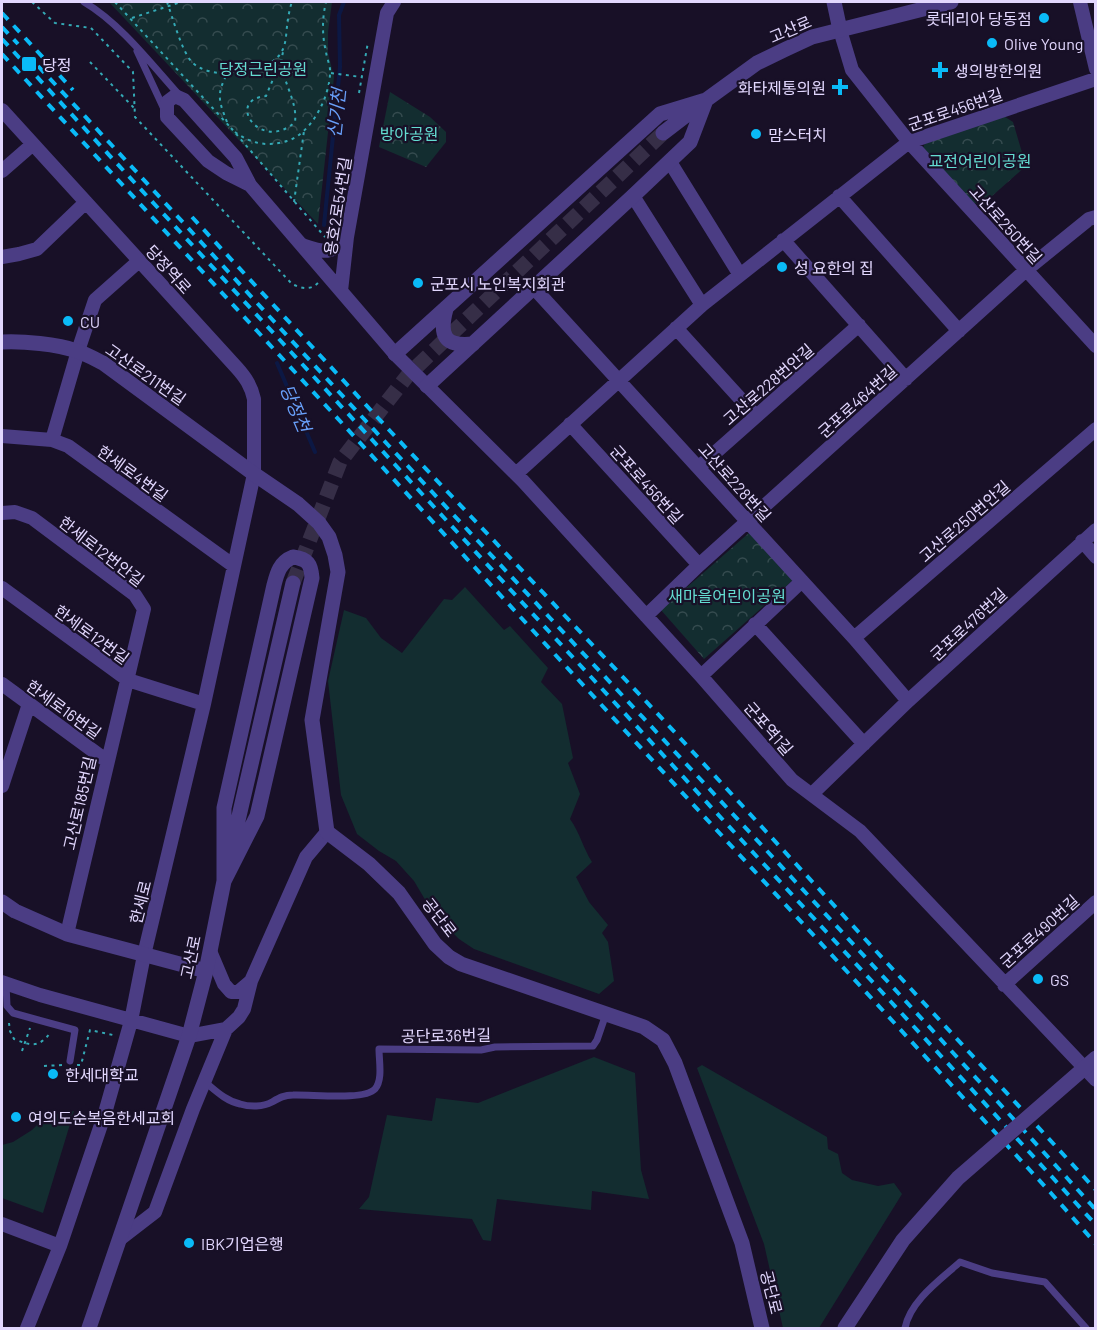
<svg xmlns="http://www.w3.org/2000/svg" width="1097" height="1330" viewBox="0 0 1097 1330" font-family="Barlow,'Noto Sans KR',sans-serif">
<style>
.grass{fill:#132d30}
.park{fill:url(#park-crowns)}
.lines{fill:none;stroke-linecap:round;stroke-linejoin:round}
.stream{stroke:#0c1844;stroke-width:4}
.tertiary-tunnel{stroke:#362e47;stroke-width:15;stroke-dasharray:15 8;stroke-linecap:butt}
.path{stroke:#34a9b5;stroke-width:2;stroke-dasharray:3 4.5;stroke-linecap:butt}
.service{stroke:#4b3d84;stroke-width:7}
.minor{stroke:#4b3d84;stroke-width:14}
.tertiary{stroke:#4b3d84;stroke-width:15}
.rail{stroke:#0abaf7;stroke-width:4;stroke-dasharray:9 8;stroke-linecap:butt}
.tertiary-bridge{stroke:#4b3d84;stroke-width:15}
.poi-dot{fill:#0abaf7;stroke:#181027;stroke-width:2}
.labels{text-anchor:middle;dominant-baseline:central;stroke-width:4.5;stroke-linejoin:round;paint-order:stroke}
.poi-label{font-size:16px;fill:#e2d7fe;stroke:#181027;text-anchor:start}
.street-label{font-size:16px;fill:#e2d7fe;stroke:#181027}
.park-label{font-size:16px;fill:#64dcd1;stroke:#181027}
.water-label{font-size:18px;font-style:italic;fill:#69a0fa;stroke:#181027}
</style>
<defs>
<pattern id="park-crowns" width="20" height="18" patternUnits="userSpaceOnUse" patternTransform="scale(1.5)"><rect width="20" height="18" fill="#132d30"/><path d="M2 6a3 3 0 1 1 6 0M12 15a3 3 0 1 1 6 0" fill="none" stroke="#354b4f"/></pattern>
</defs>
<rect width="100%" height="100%" fill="#181027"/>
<!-- grass -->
<path class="grass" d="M465 587 504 630 510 626 548 668 541 682 562 704 573 758 568 763 580 794 570 819C580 833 583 848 592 862L576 877 589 902 608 925 602 933 608 942 614 981 599 994 474 949 459 939 433 913 414 881 396 861 379 851 357 834 341 795 328 681 344 610 366 618 381 638 402 653 444 599 452 600Z
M594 1057 635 1073 641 1170 649 1199 592 1191 591 1210 497 1199 491 1241 483 1240 472 1219 359 1209 369 1197 387 1115 432 1121 436 1098 478 1103Z
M702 1065 827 1137 828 1149 838 1154 842 1173 852 1180 878 1186 894 1183 902 1194 819 1328H783L764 1244 697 1068Z
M74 1111 43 1213 2 1198V1145L13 1142 32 1130 46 1116Z"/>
<!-- park -->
<path class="park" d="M109 2H332L328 32V53L334 77 318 224Z
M390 92 430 117 446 132V142L426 167 379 147Z
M1002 115 1013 122 1026 166 983 204 973 203 922 151 926 140Z
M750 532 793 580 704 659 661 610Z"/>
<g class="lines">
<!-- stream -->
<path class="stream" d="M324 225 340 67 339 15 344 2
M277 363 315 452"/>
<!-- tertiary-tunnel -->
<path class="tertiary-tunnel" d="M293 583 340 462 408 375 663 133"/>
<!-- path -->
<path class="path" d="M32 2 55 23 91 28 133 72 135 117 292 284C300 288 310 291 318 283
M115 2 231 128
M167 2C172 16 182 51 191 61 209 82 270 75 282 51 287 42 286 29 288 19 289 13 290 7 292 2
M132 18 181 2
M281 60 266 96C224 100 261 153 295 122 298 97 277 77 283 52
M90 62 134 108
M331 73 361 77
M359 93 368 42
M227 122C219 101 216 95 227 74
M231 128 325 237
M235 132C251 144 268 147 287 141 311 134 329 98 330 74 331 67 327 59 326 52 322 35 322 19 326 2
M294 202 304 131
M9 1023 10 1031 14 1039C31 1046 39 1048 51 1032
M22 1051 30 1028
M77 1065H81L90 1030 113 1035
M44 1066 62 1065"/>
<!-- service -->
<path class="service" d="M84 2C120 23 152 65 180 96
M137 51 164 109
M6 984 7 1006 13 1013 75 1030 70 1061
M205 1082C216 1091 226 1101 240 1104 250 1107 263 1107 272 1102 279 1098 284 1095 293 1095 310 1094 364 1101 375 1089 383 1080 379 1061 379 1049L481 1050 495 1047 593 1046 597 1040 606 1014
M905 1328C910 1301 940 1280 960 1262L992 1273 1045 1282 1086 1328"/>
<!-- minor -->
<path class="minor" d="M1080 2 1096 69
M840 30 852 70 909 142 1096 346
M2 110 237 368C246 378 251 386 254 399V474L204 704 144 955 131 1021 105 1113 60 1246 27 1328
M670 162 740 275
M2 171 33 144
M250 185 226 173 208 161 167 117V102L175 96 184 100 236 158 250 185 395 354 523 481 701 676 792 780 860 831 1096 1080
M633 196 702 305
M839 196 959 331
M783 240 906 379
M302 245C323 252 332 256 347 237
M2 257 19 254 37 249 86 202
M534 288 854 638 908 701
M341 291 347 237 387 13 394 2
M676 328 756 416
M570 424 699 565
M2 436 52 440 68 446 234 566
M52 440 78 351 95 300 139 261
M699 467 859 325
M516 474 702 305 909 142 1096 79
M2 513 15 512 32 518 135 595 144 609 67 934
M1082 541 1096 557
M2 588 128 680 204 704
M646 616 699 565 1026 270 1089 219 1096 217
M755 624 864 744
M854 638 1096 429
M701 676 802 581
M2 684 107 761
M2 786 29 704
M812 794 908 701 1096 530
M210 951 224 984 231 992H238L251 981
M2 982 40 995 189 1036 226 1029
M1004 985 1096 902
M2 1224 60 1246
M120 1239 155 1212 193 1109 226 1029 239 1017 244 1009 251 981 306 857 327 832"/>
<!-- tertiary -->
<path class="tertiary" d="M834 2 840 30
M663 133 706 100 757 63 786 49 812 37 951 2
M446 309C439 335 444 347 473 344
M2 342C23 341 57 344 77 351 86 354 95 359 103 363L254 474 298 504 319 523 329 537 335 555 338 572 312 720 327 832 369 864 399 893 435 944 449 957 461 964 644 1027 663 1040 675 1063 742 1243 762 1328
M395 354 660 114 706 100
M427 386 633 196 690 142 706 100
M293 557C308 559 311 564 312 578L257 816 224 881V808L274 585C277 573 280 562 293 557Z
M2 902 15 911 67 934 206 971
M89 1328 189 1036 206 971 224 881 293 583"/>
<!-- rail -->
<path class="rail" d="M2 13 73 90
M2 27 18 44
M2 39 989 1108 1096 1225
M2 54 1050 1192 1096 1244
M38 66C156 192 272 320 389 446 626 699 863 952 1096 1210
M192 217 391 432 657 713 1096 1190"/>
<!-- tertiary-bridge -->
<path class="tertiary-bridge" d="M845 1328 903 1240 958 1178 1096 1058"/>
</g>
<!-- markers -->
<g class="poi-dot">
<circle cx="1044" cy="18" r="6"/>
<circle cx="992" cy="43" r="6"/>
<rect x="21" y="56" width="16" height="16" rx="3"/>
<path d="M937 61h6v6h6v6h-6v6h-6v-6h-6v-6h6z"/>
<path d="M837 78h6v6h6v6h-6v6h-6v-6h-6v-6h6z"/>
<circle cx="756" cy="134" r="6"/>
<circle cx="782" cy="267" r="6"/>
<circle cx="418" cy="283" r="6"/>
<circle cx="68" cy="321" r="6"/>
<circle cx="1038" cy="979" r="6"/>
<circle cx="53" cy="1074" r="6"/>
<circle cx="16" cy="1117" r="6"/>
<circle cx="189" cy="1243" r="6"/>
</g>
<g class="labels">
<!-- poi labels -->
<g class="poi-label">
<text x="1032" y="18" text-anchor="end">롯데리아 당동점</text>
<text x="1004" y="43">Olive Young</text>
<text x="42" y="64">당정</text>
<text x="954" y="70">생의방한의원</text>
<text x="826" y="87" text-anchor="end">화타제통의원</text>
<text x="768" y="134">맘스터치</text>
<text x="794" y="267">성 요한의 집</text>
<text x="430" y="283">군포시 노인복지회관</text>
<text x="80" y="321">CU</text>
<text x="1050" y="979">GS</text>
<text x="65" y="1074">한세대학교</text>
<text x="28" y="1117">여의도순복음한세교회</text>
<text x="201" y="1243">IBK기업은행</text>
</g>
<!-- street labels -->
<g class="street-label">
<text transform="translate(790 29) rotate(-23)">고산로</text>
<text transform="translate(955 109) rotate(-19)">군포로456번길</text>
<text transform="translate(337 206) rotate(-81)">용호2로54번길</text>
<text transform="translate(1006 224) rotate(48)">고산로250번길</text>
<text transform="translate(169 269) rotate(48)">당정역로</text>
<text transform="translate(146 374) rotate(35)">고산로211번길</text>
<text transform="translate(768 384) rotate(-41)">고산로228번안길</text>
<text transform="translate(857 401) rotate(-42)">군포로464번길</text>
<text transform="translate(133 473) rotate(36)">한세로4번길</text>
<text transform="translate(735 482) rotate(48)">고산로228번길</text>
<text transform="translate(647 484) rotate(48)">군포로456번길</text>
<text transform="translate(964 521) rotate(-41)">고산로250번안길</text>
<text transform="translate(102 551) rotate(38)">한세로12번안길</text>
<text transform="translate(968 624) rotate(-43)">군포로476번길</text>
<text transform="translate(92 634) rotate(36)">한세로12번길</text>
<text transform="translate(64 709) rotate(36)">한세로16번길</text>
<text transform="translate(769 728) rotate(49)">군포역1길</text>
<text transform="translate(79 803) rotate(-77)">고산로185번길</text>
<text transform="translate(140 902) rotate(-76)">한세로</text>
<text transform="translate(440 917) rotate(52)">공단로</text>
<text transform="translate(1039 931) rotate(-42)">군포로490번길</text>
<text transform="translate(190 957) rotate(-78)">고산로</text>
<text transform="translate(446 1035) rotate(-1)">공단로36번길</text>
<text transform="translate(772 1292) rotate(76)">공단로</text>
</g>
<!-- park labels -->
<g class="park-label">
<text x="263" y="68">당정근린공원</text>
<text x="409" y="133">방아공원</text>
<text x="980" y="160">교전어린이공원</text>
<text x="727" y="595">새마을어린이공원</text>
</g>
<!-- water labels -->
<g class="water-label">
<text transform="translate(336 113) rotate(-84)">신기천</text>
<text transform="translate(296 408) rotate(67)">당정천</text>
</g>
</g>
<!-- border -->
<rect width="1097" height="1330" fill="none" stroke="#e2d7fe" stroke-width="6"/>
</svg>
